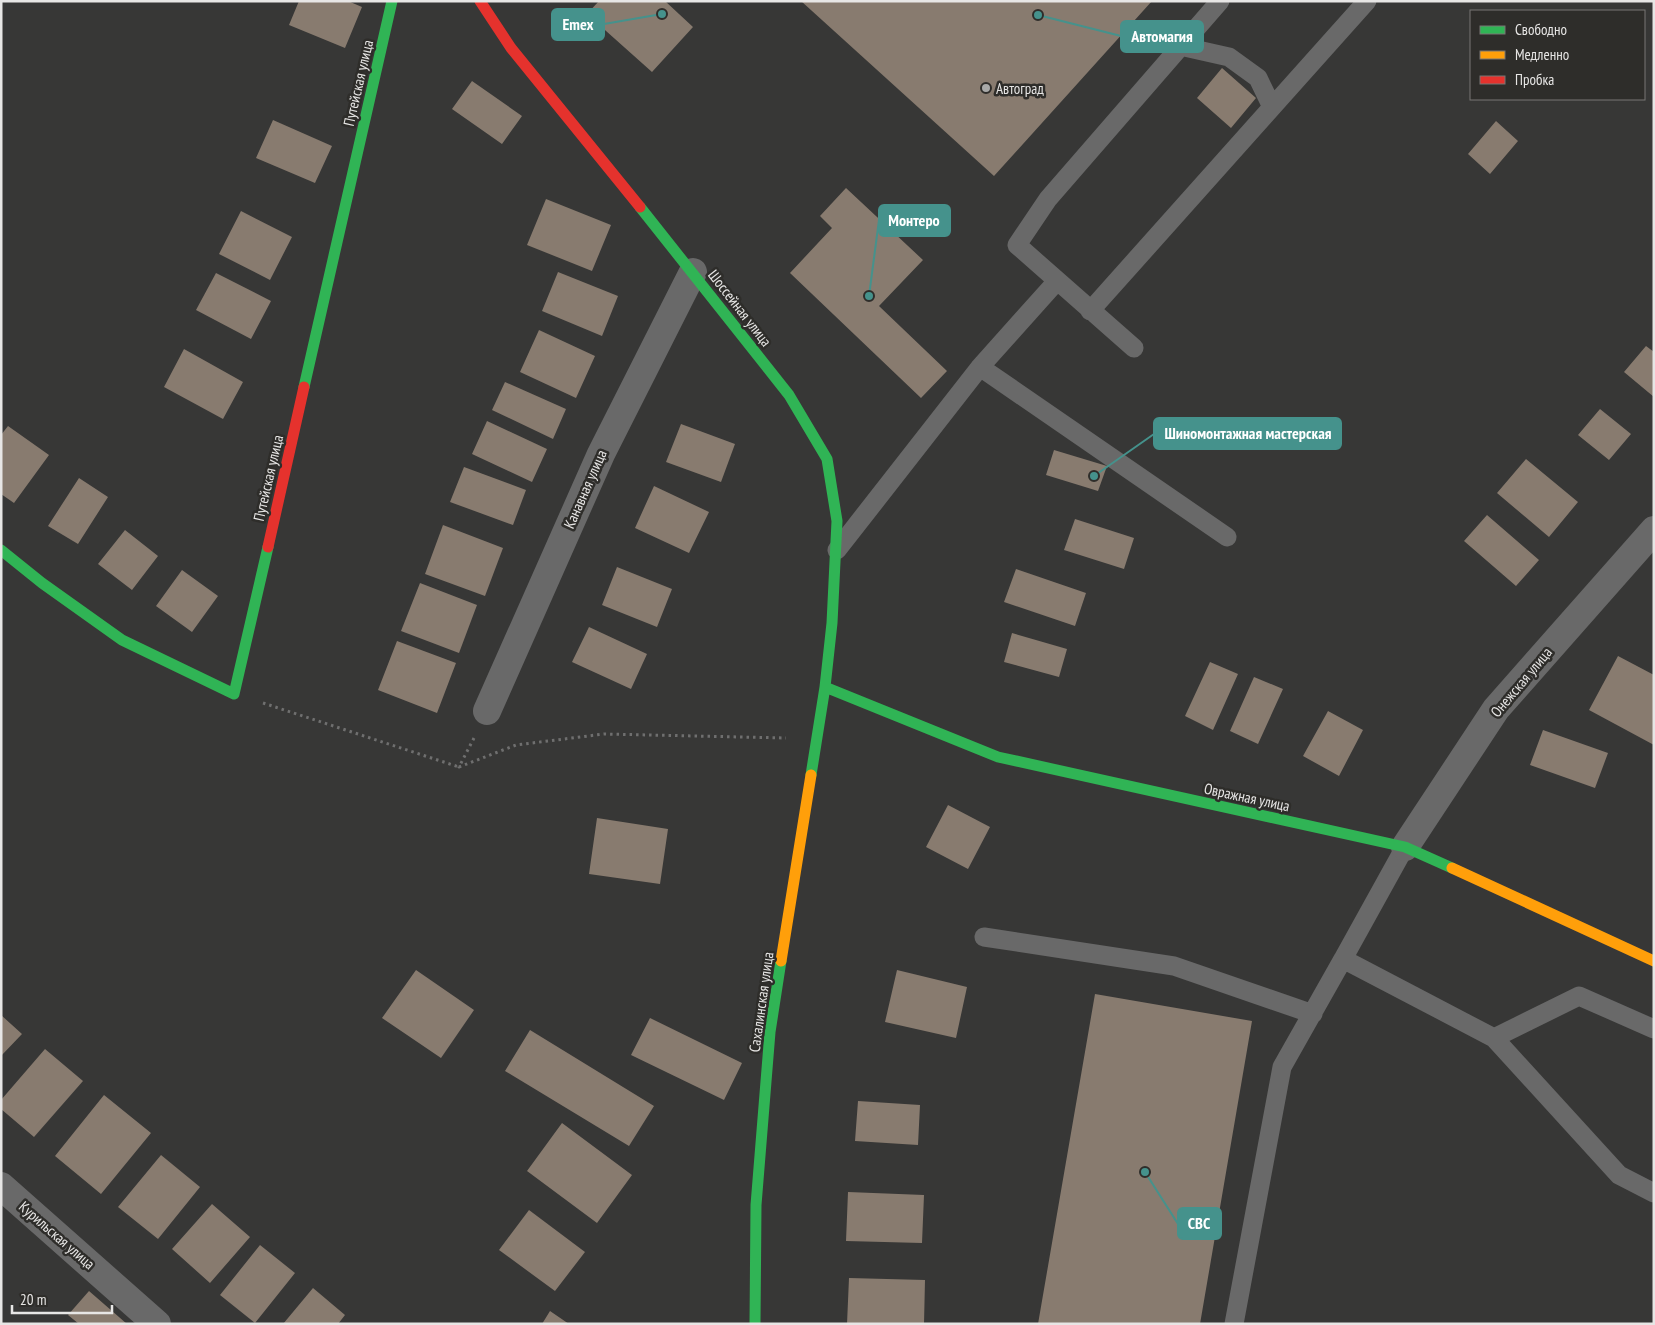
<svg xmlns="http://www.w3.org/2000/svg" width="1655" height="1325" viewBox="0 0 1655 1325" font-family="'PT Sans Narrow',sans-serif">
<style>
.building{fill:#887b6f}
.lines{fill:none;stroke-linecap:round;stroke-linejoin:round}
.path{stroke:#6f6f6f;stroke-width:3;stroke-dasharray:2.5 4;stroke-linecap:butt}
.lane{stroke:#696969;stroke-width:19}
.street{stroke:#696969;stroke-width:28}
.fast{stroke:#30b455;stroke-width:11}
.slow{stroke:#ff9f0a;stroke-width:11}
.jam{stroke:#e5322d;stroke-width:11}
.poi-dot{fill:#a9a9a8;stroke:#2e2d2a;stroke-width:2}
.labels{text-anchor:middle;dominant-baseline:central;stroke-width:5;stroke-linejoin:round;paint-order:stroke}
.street-label{font-size:15px;fill:#e7e6e5;stroke:#2e2d2a}
.poi-label{font-size:15px;fill:#e7e6e5;stroke:#2e2d2a;text-anchor:start}
.leader{fill:none;stroke:#45928c;stroke-width:2}
.callout-dot{fill:#45928c;stroke:#2e2d2a;stroke-width:2}
.callout{fill:#45928c;stroke:#45928c;stroke-width:2}
.callout-label{font-size:16px;text-anchor:middle;font-weight:bold;fill:#fff}
</style>
<rect width="100%" height="100%" fill="#373736"/>
<!-- building -->
<path class="building" d="M299 1H348L362 7 345 48 289 25Z
M599 1H665L693 27 652 72 587 14Z
M801 1H1152L994 176Z
M1222 68 1256 98 1231 128 1197 98Z
M472 81 522 116 502 144 452 109Z
M273 120 332 146 315 183 256 158Z
M1496 121 1518 141 1490 174 1468 154Z
M846 188 923 260 879 306 947 371 921 398 790 273 832 228 820 216Z
M546 199 611 225 592 271 527 245Z
M241 211 292 237 270 280 219 254Z
M558 272 618 296 602 336 542 311Z
M216 273 271 301 251 339 196 310Z
M539 330 595 356 576 398 520 372Z
M1646 346 1654 352V397L1624 372Z
M184 349 243 382 223 419 164 387Z
M505 382 566 409 553 439 492 410Z
M1600 409 1631 434 1609 460 1578 435Z
M487 421 547 449 532 482 472 454Z
M681 424 735 444 721 482 666 462Z
M8 426 49 455 14 503 1 494V435Z
M1054 450 1107 466 1098 491 1046 475Z
M1526 459 1578 502 1549 537 1497 493Z
M464 467 526 490 513 525 450 502Z
M79 478 108 497 78 544 48 526Z
M654 486 709 512 689 553 635 528Z
M1487 515 1539 560 1516 586 1464 541Z
M1075 519 1134 538 1124 569 1064 550Z
M443 525 503 548 485 596 425 574Z
M125 530 158 556 132 590 98 564Z
M617 567 672 589 657 627 602 605Z
M1016 569 1086 593 1075 626 1004 602Z
M182 570 218 596 192 632 156 606Z
M420 583 477 605 459 653 401 631Z
M589 627 647 654 631 689 572 662Z
M1012 633 1067 649 1059 677 1004 662Z
M397 641 456 663 437 713 378 690Z
M1618 656 1654 675V745L1589 710Z
M1210 662 1238 674 1213 730 1185 716Z
M1254 677 1283 689 1258 744 1230 731Z
M1328 711 1363 730 1339 776 1303 756Z
M1543 730 1608 753 1595 788 1530 765Z
M948 805 990 827 968 869 926 847Z
M597 818 668 829 660 884 589 874Z
M416 970 474 1010 441 1058 382 1018Z
M897 970 967 987 956 1038 885 1022Z
M1095 994 1252 1021 1200 1324H1038Z
M1 1015 22 1034 1 1056Z
M650 1018 742 1063 724 1100 631 1055Z
M530 1030 654 1106 629 1146 505 1071Z
M45 1049 83 1081 34 1137 1 1109V1100Z
M104 1095 151 1133 101 1194 55 1156Z
M858 1101 920 1105 918 1145 855 1141Z
M562 1123 632 1175 597 1223 527 1171Z
M161 1155 200 1187 158 1239 118 1207Z
M848 1192 924 1195 922 1243 846 1241Z
M212 1204 250 1237 210 1283 172 1249Z
M529 1210 585 1252 555 1291 499 1250Z
M260 1245 295 1273 255 1323 220 1295Z
M849 1278 925 1280 924 1324H847Z
M313 1288 345 1315 338 1324H283Z
M89 1291 127 1324H79L68 1315Z
M550 1311 569 1324H542Z"/>
<g class="lines">
<!-- path -->
<path class="path" d="M263 703 459 767
M474 738 459 767 516 745 604 734 786 738"/>
<!-- lane -->
<path class="lane" d="M1180 46 1229 57 1258 78 1272 107
M1090 311 1367 1
M1134 348 1017 245 1048 199 1220 1
M980 367 1227 537
M837 550 980 367 1057 281
M1405 847 1343 959 1494 1038 1619 1175 1654 1193
M984 937 1174 966 1313 1014
M1494 1038 1579 996 1654 1029
M1234 1324 1282 1067 1343 959"/>
<!-- street -->
<path class="street" d="M487 711 601 454 693 272
M1405 847 1496 709 1654 530
M1 1186 157 1324"/>
<!-- fast -->
<path class="fast" d="M640 207 789 395 827 459 837 521 832 623 825 687 811 775
M304 387 392 1
M1 550 42 583 122 640 234 694 268 547
M825 687 998 757 1405 847 1452 868
M755 1324 756 1205 770 1032 781 961"/>
<!-- slow -->
<path class="slow" d="M1452 868 1654 961
M781 961 811 775"/>
<!-- jam -->
<path class="jam" d="M480 1 511 48 640 207
M268 547 304 387"/>
</g>
<!-- markers -->
<circle class="poi-dot" cx="986" cy="88" r="5"/>
<g class="labels">
<!-- street labels -->
<g class="street-label">
<text transform="translate(358 83) rotate(-77)">Путейская улица</text>
<text transform="translate(740 308) rotate(52)">Шоссейная улица</text>
<text transform="translate(268 478) rotate(-77)">Путейская улица</text>
<text transform="translate(585 489) rotate(-66)">Канавная улица</text>
<text transform="translate(1521 682) rotate(-50)">Онежская улица</text>
<text transform="translate(1247 797) rotate(12)">Овражная улица</text>
<text transform="translate(761 1002) rotate(-82)">Сахалинская улица</text>
<text transform="translate(57 1235) rotate(41)">Курильская улица</text>
</g>
<!-- poi labels -->
<g class="poi-label">
<text x="996" y="88">Автоград</text>
</g>
</g>
<!-- callouts -->
<path class="leader" d="M662 14L604 24M1038 15L1121 36M869 296L879 220M1094 476L1154 434M1145 1172L1178 1224"/>
<g class="callout-dot">
<circle cx="662" cy="14" r="5"/>
<circle cx="1038" cy="15" r="5"/>
<circle cx="869" cy="296" r="5"/>
<circle cx="1094" cy="476" r="5"/>
<circle cx="1145" cy="1172" r="5"/>
</g>
<g class="callout">
<rect x="552" y="9" width="52" height="31" rx="5"/>
<rect x="1121" y="21" width="82" height="31" rx="5"/>
<rect x="879" y="205" width="71" height="31" rx="5"/>
<rect x="1154" y="418" width="187" height="31" rx="5"/>
<rect x="1178" y="1208" width="43" height="31" rx="5"/>
</g>
<g class="callout-label">
<text x="578" y="30">Emex</text>
<text x="1162" y="42">Автомагия</text>
<text x="914" y="226">Монтеро</text>
<text x="1248" y="439">Шиномонтажная мастерская</text>
<text x="1199" y="1229">СВС</text>
</g>
<!-- border -->
<rect width="1655" height="1325" fill="none" stroke="#e7e6e5" stroke-width="5"/>
<!-- legend -->
<rect x="1470" y="10" width="175" height="90" fill="#2e2d2a" stroke="#787775"/>
<rect x="1480" y="26" width="25" height="8" fill="#30b455" stroke="#787775"/>
<text x="1515" y="35" font-size="15" fill="#e7e6e5">Свободно</text>
<rect x="1480" y="51" width="25" height="8" fill="#ff9f0a" stroke="#787775"/>
<text x="1515" y="60" font-size="15" fill="#e7e6e5">Медленно</text>
<rect x="1480" y="76" width="25" height="8" fill="#e5322d" stroke="#787775"/>
<text x="1515" y="85" font-size="15" fill="#e7e6e5">Пробка</text>
<!-- scale -->
<path d="M12 1305v8h100v-8" fill="none" stroke="#e7e6e5" stroke-width="2.5"/>
<text x="20" y="1305" font-size="15" fill="#e7e6e5" stroke="#2e2d2a" stroke-width="4" paint-order="stroke">20 m</text>
</svg>
